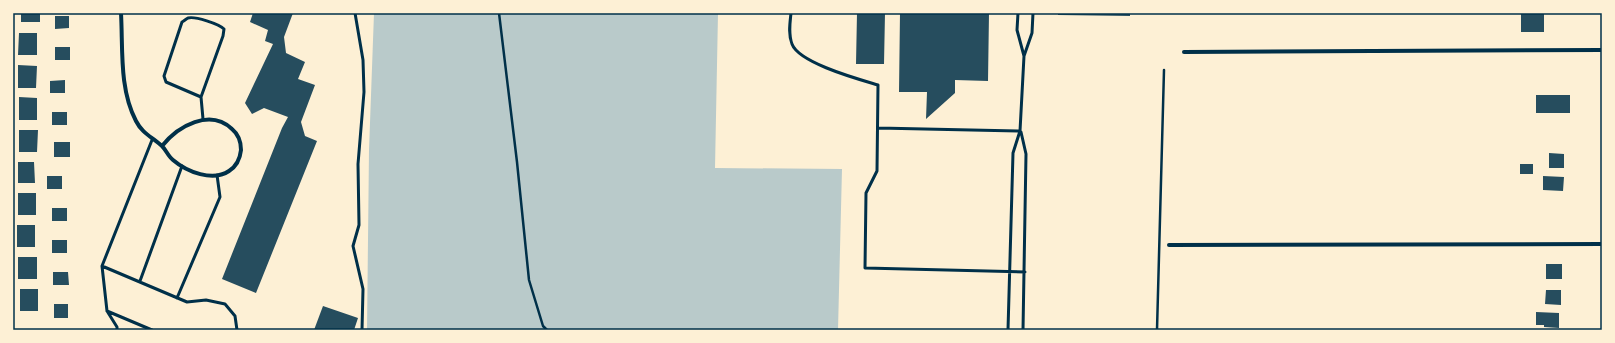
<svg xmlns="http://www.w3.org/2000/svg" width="1615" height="343" viewBox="0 0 1615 343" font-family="'Source Sans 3',sans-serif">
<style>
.green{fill:#b9caca}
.building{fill:#264d5e}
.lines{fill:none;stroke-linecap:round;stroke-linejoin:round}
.path{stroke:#003049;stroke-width:2.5}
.service{stroke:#003049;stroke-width:3}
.minor{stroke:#003049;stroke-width:4}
.neatline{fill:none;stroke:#003049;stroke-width:1.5}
</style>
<rect width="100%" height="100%" fill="#fdf0d5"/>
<!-- green -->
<path class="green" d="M374 13H718L715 168 842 169 838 330H367L369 150Z"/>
<!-- building -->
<path class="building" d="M21 13H40V22H21Z
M253 13H293L284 37 286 53 305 62 298 79 315 85 301 122 305 136 317 141 256 293 222 279 282 128 288 117 264 108 252 114 245 103 273 44 265 41 268 30 250 22Z
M857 13H885L884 64H856Z
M900 13H989L988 81 955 80V93L926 119 927 92H899Z
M1058 13H1130V16L1058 15Z
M1521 13H1544V32H1521Z
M55 16H69V28L55 29Z
M19 33H37V55H18Z
M55 47H70V60H55Z
M18 65 37 66 36 88H18Z
M65 80V93H50V81Z
M1536 95H1570V113H1536Z
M19 97 37 98V120H19Z
M52 112H67V125H52Z
M19 130H38L37 152H19Z
M54 142H70V157H54Z
M1549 153 1564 154V168H1549Z
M18 162H34L35 183H18Z
M1520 164H1533V174H1520Z
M47 176H62V189H47Z
M1543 176 1564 177 1563 191 1543 190Z
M18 193H36V215H18Z
M52 208H67V221H52Z
M17 225H35V247H17Z
M52 240H67V253H52Z
M18 257H37V279H18Z
M1546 264H1562V279H1546Z
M53 272H68L69 285H53Z
M20 289H38V311H20Z
M1546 290H1561V305L1545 304Z
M54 304H68V318H54Z
M323 306 358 318 354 330H314Z
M1536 312 1559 313V328L1544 327V325H1536Z"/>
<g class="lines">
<!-- path -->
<path class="path" d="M499 13 517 162 529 280 543 326 547 330
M1157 330 1164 70"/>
<!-- service -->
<path class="service" d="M355 13 363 60 364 92 358 164 359 225 353 246 363 289 362 330
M791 13C790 23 788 34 792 44 799 63 858 79 878 85L877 171 866 193 865 268 1025 272
M1018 13 1017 30 1024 56 1032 33 1033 13
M201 97 223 36 224 29C219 24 195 16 188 18 186 19 184 21 182 22L164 76 166 82 201 97 203 119
M878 128 1020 131
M1021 132 1026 154 1023 330
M152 140 102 266 107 311 152 330
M102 266 187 302 206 300 225 304 235 316 237 330
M140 281 182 166
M177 298 220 197 217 175
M107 311 117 327V330
M1008 330 1013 153 1020 131 1024 56"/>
<!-- minor -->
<path class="minor" d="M121 13C123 48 119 89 136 121 142 133 152 137 162 146 166 150 168 156 173 160 187 172 213 182 229 171 237 166 240 159 241 150 241 142 238 134 232 129 210 108 178 126 162 146
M1184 52 1602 50
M1169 245 1602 244"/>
</g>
<!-- border -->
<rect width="1615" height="343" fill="none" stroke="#fdf0d5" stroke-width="28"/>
<rect x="14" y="14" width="1587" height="315" class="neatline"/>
</svg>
